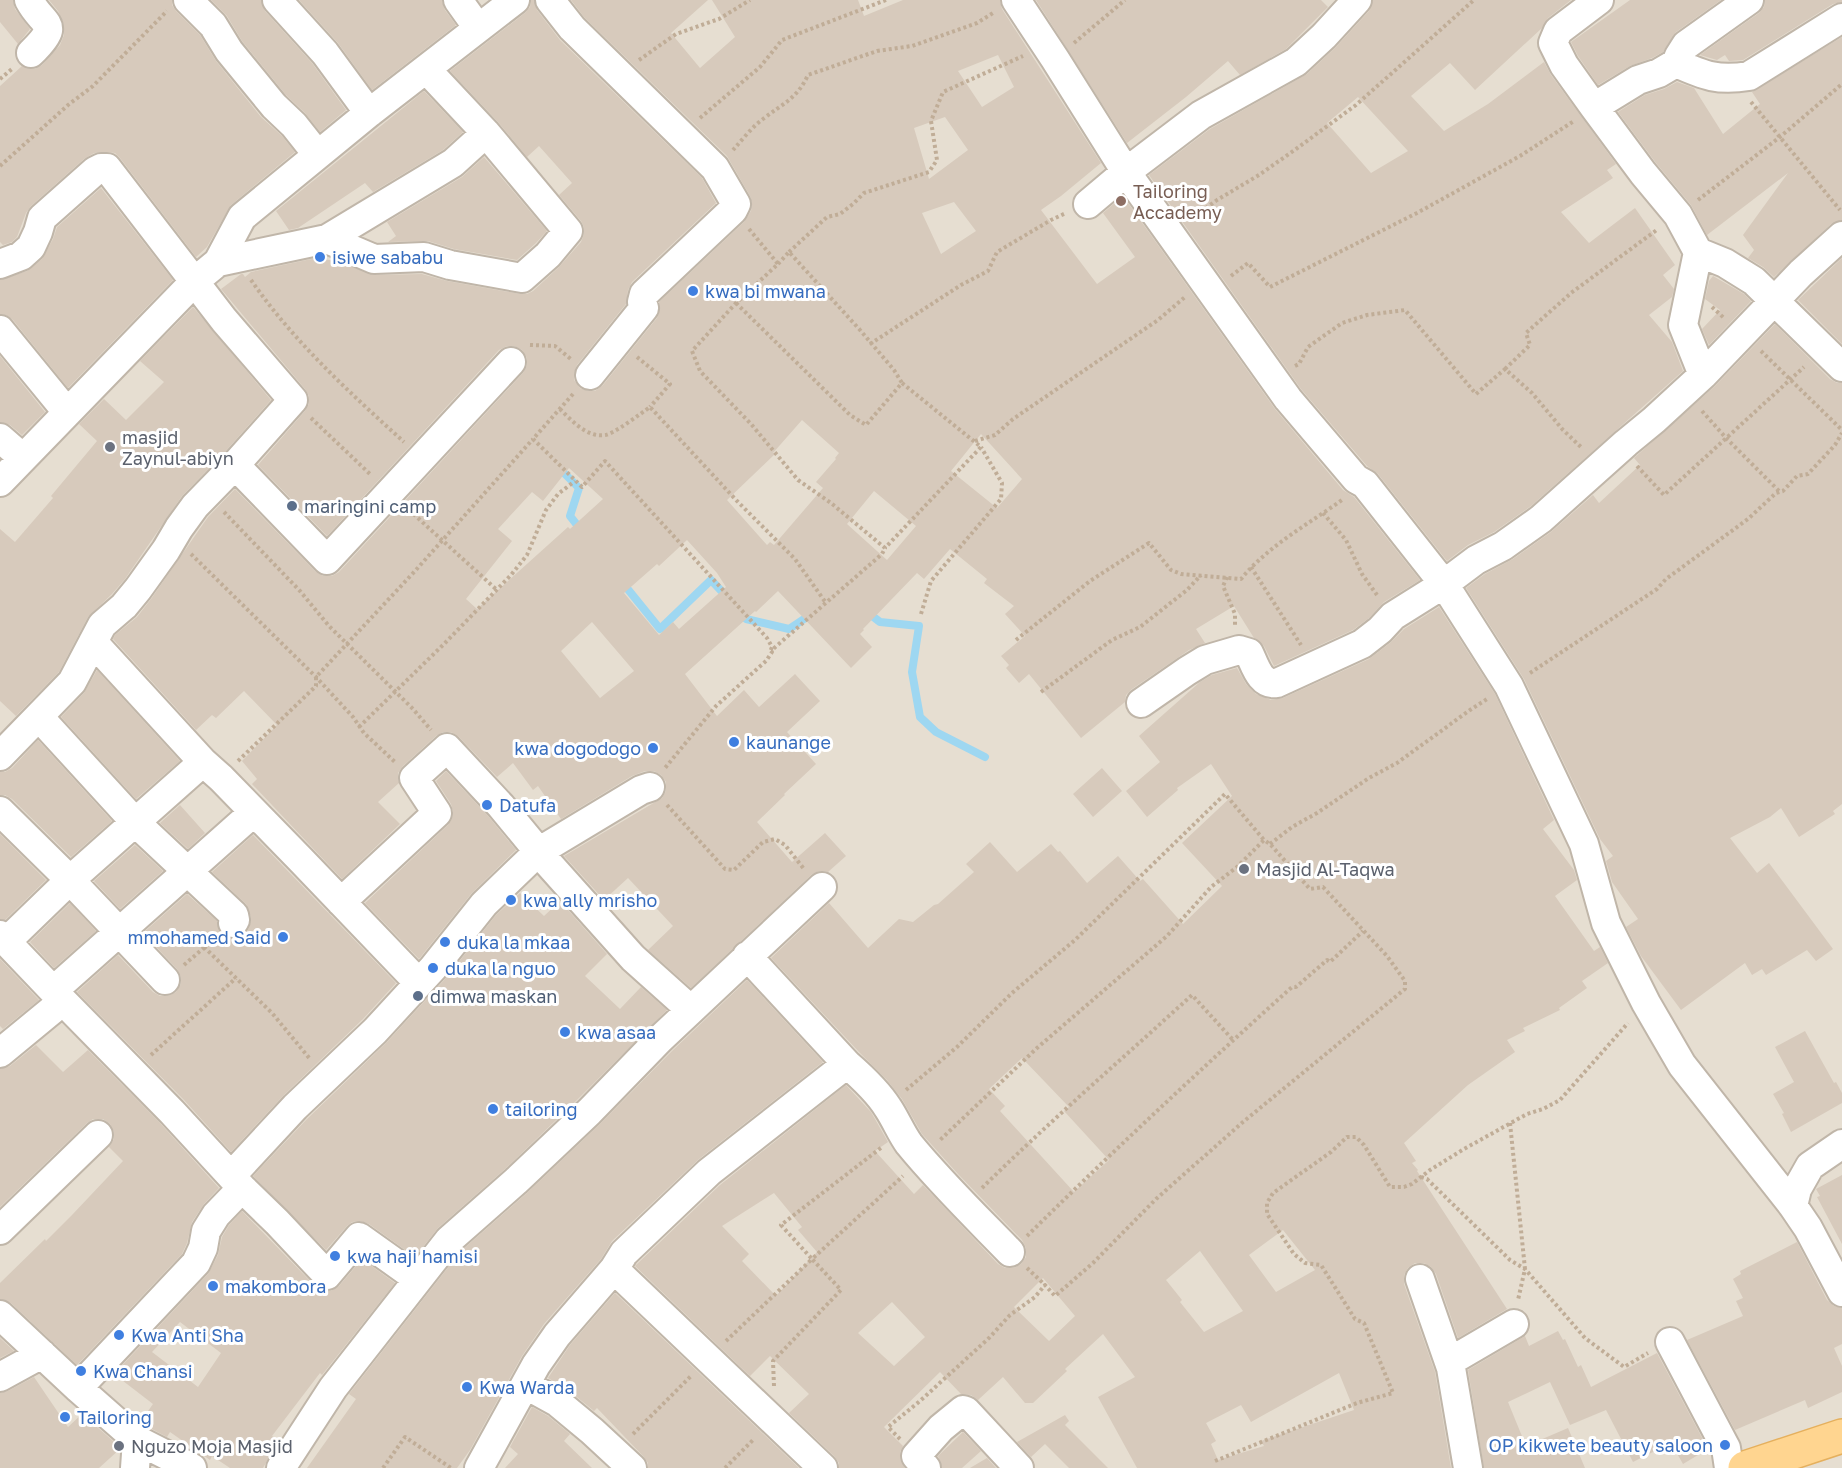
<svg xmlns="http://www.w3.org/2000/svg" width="1842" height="1468" viewBox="0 0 1842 1468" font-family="'Golos Text',sans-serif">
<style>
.residential{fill:#e6ded1}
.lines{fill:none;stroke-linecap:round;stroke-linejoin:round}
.stream{stroke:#9ed7f1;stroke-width:8}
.building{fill:#d7cabc;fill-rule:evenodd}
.minor-casing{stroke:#c0b6a9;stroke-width:32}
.major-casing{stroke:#e5b05e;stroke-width:36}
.path{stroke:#c0ad97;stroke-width:4;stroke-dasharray:3 3;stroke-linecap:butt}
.minor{stroke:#fff;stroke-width:28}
.major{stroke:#ffd590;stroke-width:33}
.education-dot{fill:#8d6e63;stroke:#fff;stroke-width:2}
.shop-dot{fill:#3f7fe0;stroke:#fff;stroke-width:2}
.worship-dot{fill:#6b7280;stroke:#fff;stroke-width:2}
.service-dot{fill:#5c6f8a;stroke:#fff;stroke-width:2}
.labels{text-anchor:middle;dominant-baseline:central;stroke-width:6;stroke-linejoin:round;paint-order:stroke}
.education-label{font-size:18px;fill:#785e54;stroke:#fff;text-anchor:start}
.shop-label{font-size:18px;fill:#366cbe;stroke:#fff;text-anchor:start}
.worship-label{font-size:18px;fill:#5b616d;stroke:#fff;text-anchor:start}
.service-label{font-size:18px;fill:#4e5e75;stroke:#fff;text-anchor:start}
</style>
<rect width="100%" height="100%" fill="#f2ece3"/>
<!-- residential -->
<path class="residential" d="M0 0H1842V1468H0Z"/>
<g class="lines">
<!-- stream -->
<path class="stream" d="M559 468 579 488 570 516 581 530
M622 582 660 629 711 580 727 597
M867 612 880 622 919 626 912 672 920 717 936 732 985 757
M741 613 746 619 789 629 813 613"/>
</g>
<!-- building -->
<path class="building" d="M0 0H13L15 9 30 29 18 44 0 22Z
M49 0H172V5L176 11 200 35 216 61 261 117 282 136 295 152 231 205 207 247 196 257 120 158 115 153 107 152 94 153 84 159 31 206 26 213 17 237 12 242 3 245 0 242V86L22 66 28 69H35L42 65 60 45 64 35 63 22 58 11Z
M211 0H261L265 11 312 63 346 110 320 132 305 113 286 95 242 41 227 16Z
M299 0H442L445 10 456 25 372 90 338 43Z
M531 0H534L537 10 560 40 702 178 716 203 632 282 628 290 626 304 577 365 574 373V380L580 388 588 391H595L603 385 657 318 660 310 659 302 744 222 751 211 752 204 750 196 727 156 584 17 571 0H708L671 33 700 68 735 37 712 0H858L864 16 903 0H1000L1002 9 1101 163 1061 196 1041 210 1097 284 1135 257 1103 213 1123 196 1275 409 1343 490 1354 497 1420 580 1384 602 1369 618 1353 630 1274 666 1264 646 1254 638 1234 606 1196 629 1205 643 1189 650 1132 689 1126 695 1125 702 1081 738 1029 674 1019 683 1006 668 1009 665 1001 656 1025 636 1005 614 1014 606 984 583 987 579 950 549 924 579 917 573 863 629 864 630 860 634 872 647 851 668 778 591 756 612 755 611 685 674 717 716 744 690 759 707 795 674 820 701 787 732 816 764 784 794 785 795 757 822 792 862 825 833 846 856 828 872 819 871 811 875 691 988 648 950 673 926 628 878 604 900 564 856 662 798 666 791V782L661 775 654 771H645L632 776 561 819 538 786 533 790 513 763 497 777 459 737 451 732H443L436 736 403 766 398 773 399 783 378 802 400 824 342 879 252 784 257 779 242 761 277 725 244 691 216 718 212 715 196 730 113 639 115 635 137 617 151 599 208 517 235 489 315 571 323 576H332L339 572 523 373 527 365V358L522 350 514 346H507L499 350 327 536 258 465 305 411 309 404V396L305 389 221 289 241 274H243L245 277 251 272 316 258 336 261 374 275 422 274 447 281 520 294H527L533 291 559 267 581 242 584 234V227L581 221 559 195 572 183 539 146 527 157 498 122 450 71 525 13 530 7ZM998 55 1014 87 982 107 958 71ZM945 117 968 150 929 179 914 128ZM954 202 976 231 941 254 922 213ZM802 420 839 453 835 458 836 459 816 482 823 488 774 545 770 542 767 545 727 500 775 454 773 453ZM981 434 1022 479 997 508 951 471ZM569 468 603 499 570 529 568 527 477 609 466 599 512 541 498 529 532 492 543 501ZM874 491 916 526 887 560 847 524ZM687 540 717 573 726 587 679 629 673 622 659 635 624 593 657 564 659 566ZM592 622 634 671 600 698 561 651Z
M1036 0H1321L1328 7 1286 49 1240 75 1228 61 1186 97 1127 143Z
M1373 0H1571L1548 18 1542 28 1475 90 1450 63 1411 96 1444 131 1488 104 1544 62 1551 75 1616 164 1607 170 1613 178 1561 212 1589 243 1635 208 1675 265 1663 275 1674 289 1672 297 1649 315 1672 342 1683 371 1531 506 1494 532 1468 545 1447 561 1378 474 1367 466 1301 389 1149 175 1210 129 1307 74 1335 48 1369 11ZM1358 97 1408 151 1371 173 1327 123Z
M1630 0H1721L1676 32 1663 52 1652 58 1630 66 1598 85 1578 56 1571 42Z
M1765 0H1842V2L1833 4 1743 60 1729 61 1725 55 1717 60 1700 55 1759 13 1764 7Z
M1842 37V220L1831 224 1774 277 1763 267 1748 258 1754 250 1743 235 1788 173 1707 235 1691 205 1656 163 1618 112 1645 95 1664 89 1677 82 1694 88 1723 134 1760 104 1752 92Z
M424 91 463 132 443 150 373 192 365 183 298 228 289 230 276 211Z
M484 157 547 231 536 243 517 260 454 249 428 241 388 242 396 236 387 222 462 177Z
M101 188 173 280 68 388 13 320 6 315 0 314V280L27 271 42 259 53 239 57 227Z
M1842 258V344L1798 300Z
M1713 276 1744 294 1751 301 1709 345 1702 329 1720 310 1705 299 1709 281Z
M193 307 271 400 223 454 182 496 125 579 112 594 88 617 59 672 16 716 0 701V529L15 542 53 498 51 496 97 441 79 424 104 399 126 420 164 382 140 361Z
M1775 324 1830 379 1837 383H1842V804L1833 811 1835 814 1799 837 1781 808 1770 817 1730 838 1757 873 1769 863 1833 949 1816 961 1807 950 1766 975 1762 969 1752 975 1745 963 1681 1010 1641 956 1626 927 1638 919 1612 882 1606 861 1613 856 1600 839 1524 679 1466 588 1485 574 1513 559 1551 532 1593 495 1599 503 1640 465 1634 458 1714 387Z
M0 356 45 412 22 435 10 425 0 422Z
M1439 607 1495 694 1554 820 1543 829 1574 870 1577 880 1555 896 1594 951 1600 947 1608 963 1582 981 1587 988 1559 1008 1560 1010 1523 1028 1525 1031 1507 1040 1515 1052 1468 1085 1404 1143 1416 1161 1412 1163 1418 1170 1417 1171 1507 1309 1458 1338 1436 1274 1431 1267 1424 1263H1415L1408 1268 1404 1275V1284L1435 1372 1451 1468H1137L1098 1397 1135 1377 1103 1334 1065 1369 1067 1371 1033 1403H1025L1003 1377 978 1400 971 1395 961 1394 940 1372 884 1427 903 1446 900 1452V1459L905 1468H839V1463L834 1456 789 1413 809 1394 770 1356 750 1376 635 1266 637 1264 720 1185 846 1085 871 1112 888 1142 875 1151 914 1194 923 1185 998 1264 1005 1268H1014L1021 1264 1026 1257V1248L1022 1240 958 1174 922 1134 902 1099 887 1080 859 1052 771 958 829 903 868 948 899 919 913 922 934 905 938 904 974 872 966 864 990 842 1017 872 1051 844 1058 852 1060 851 1087 883 1118 856 1140 881 1143 879 1183 924 1222 886 1182 843 1232 796 1211 764 1177 788 1178 790 1147 817 1126 791 1160 762 1139 736 1200 682 1212 675 1237 668 1246 684 1256 694 1271 700 1283 698 1369 659 1390 643 1404 629ZM1022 1058 1069 1107 1064 1111 1109 1160 1074 1192 1000 1111 1005 1106 989 1089ZM774 1193 802 1227 798 1230 817 1252 776 1296 742 1261 749 1254 722 1226ZM1283 1230 1315 1270 1276 1292 1249 1255ZM1200 1251 1243 1311 1204 1332 1180 1302 1182 1300 1166 1280ZM1043 1278 1075 1316 1049 1341 1014 1307ZM892 1302 925 1337 894 1366 858 1333ZM1339 1373 1354 1410 1261 1441 1264 1446 1218 1460 1211 1444 1216 1441 1206 1423 1241 1405 1251 1422Z
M97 670 180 761 136 799 61 717 84 693Z
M38 740 112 821 71 857 12 799 5 795H0V772H5L12 768Z
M1102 768 1122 791 1093 817 1073 794Z
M446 771 489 817 516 850 471 894 419 959 365 903 448 825 452 819 453 812 451 804 436 781Z
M180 805 205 833 188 849 160 823Z
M0 834 46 880 5 920 0 919Z
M253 835 396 983 363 1019 283 1096 231 1152 184 1100 77 992 118 955 153 992 160 996H168L176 992 181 984V977L177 969 143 933 187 894 217 921 219 931 224 937 231 939 240 938 246 933 249 928 251 917 246 904 212 872Z
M135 845 163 871 120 909 94 881Z
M520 893 544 916 560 901 607 954 585 976 620 1009 641 987 667 1010 577 1100 505 1169 438 1228 415 1257 369 1224 360 1221 352 1222 347 1226 326 1250 253 1176 307 1119 387 1042 446 978 496 915Z
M70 903 96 931 54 968 30 942Z
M0 959 39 1000 3 1029 0 1026Z
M747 980 823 1062 699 1159 612 1241 601 1259 544 1324 522 1356 470 1450 457 1468H307L356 1399 349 1394 461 1251 527 1193 600 1124 672 1051Z
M1805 1031 1834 1083 1836 1082 1842 1093V1103L1791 1132 1782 1114 1784 1113 1773 1094 1794 1082 1775 1047Z
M36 1045 63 1072 88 1050 160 1123 219 1188 204 1204 192 1222 187 1243 182 1254 77 1365 11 1303 0 1299V1283L45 1239 46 1241 72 1215 123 1161 109 1147 114 1139V1132L110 1124 103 1119H93L87 1123 0 1207V1069L10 1066Z
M1842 1175V1244L1817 1197 1820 1196 1816 1189Z
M242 1211 315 1286 322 1291H331L339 1286 362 1259 395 1283 322 1375 320 1373 272 1436 277 1439V1443L263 1468H230L212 1456 210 1460 170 1432 167 1437 146 1426 141 1421 153 1404 114 1374 208 1274 218 1255 222 1237 229 1225ZM180 1322 221 1353 198 1387 152 1352Z
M1797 1242 1827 1300 1834 1306 1842 1308V1344L1834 1348 1842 1366V1392L1808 1408 1805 1400 1735 1430 1687 1340 1743 1316 1736 1301 1743 1298 1733 1279 1741 1274 1740 1271Z
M615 1293 799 1468H648V1463L643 1456 597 1408 594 1411 567 1389 548 1378 570 1345Z
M1558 1331 1563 1340 1565 1339 1578 1367 1581 1365 1591 1387 1657 1353 1708 1449 1683 1464 1671 1443 1633 1462 1606 1410 1570 1425 1550 1382 1508 1402 1526 1446 1568 1428 1585 1468H1484L1468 1370 1525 1336 1529 1346Z
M0 1338 14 1351 0 1358Z
M34 1377 68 1427 82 1414 120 1447V1449L99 1468H0V1393L8 1391Z
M532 1407 548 1416 570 1434 564 1441 592 1468H505L518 1454 510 1447Z
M1065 1415 1069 1421 1065 1425 1108 1468H1069L1045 1444 1031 1457 1017 1442Z
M963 1432 981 1451 962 1468H942L938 1456Z
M987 1458 996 1468H970Z"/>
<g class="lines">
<!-- minor casing -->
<g class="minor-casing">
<path id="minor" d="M29 0C43 27 63 22 31 53
M188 0 213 25 229 51 274 106 294 125 317 154
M277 0 325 53 369 113
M458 0 478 28
M550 0 572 28 715 168 736 204 733 210 644 294 642 302 644 308 590 375
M1016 0 1055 59 1126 172 1288 399 1356 479 1365 484 1444 584 1509 686 1584 844 1606 923 1646 1003 1682 1065 1793 1206
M1676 63 1679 56 1686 45 1749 0
M1594 107 1638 80 1659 73 1676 63C1705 76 1718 81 1749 76L1842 18
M1088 204 1126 172 1201 115 1296 62 1324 36 1357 0
M327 239 453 163 486 133
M1698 252 1725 263 1754 281 1842 367
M218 262 327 239 374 259 424 257 450 265 522 278 548 255 568 231 486 133 426 69
M0 264 21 256 31 247 38 232 42 218 95 171 101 168H107L224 320 293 400 235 465 327 560 511 362
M0 330 67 412
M1703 375 1801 273 1842 236
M0 438 23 458
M0 482 195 281 218 262 242 217 369 113 515 0
M93 642 203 762 221 778 301 860 418 982
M1141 703 1187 671 1205 660 1239 650 1249 653C1255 665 1260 686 1277 683L1362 644 1380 630 1393 616 1444 584 1476 560 1503 546 1541 519 1626 443 1654 420 1703 375 1683 325 1698 252 1678 215 1643 173 1594 107 1564 65 1553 43 1558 31 1599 0
M39 717 136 823 234 915 235 920 233 923
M0 756 72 682 102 625 124 606 138 589 166 550 179 528 195 506 235 465
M0 811 70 880 165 980
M341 902 437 813 414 778 447 748 501 806 548 863 633 958 691 1010
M0 935 63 1001
M7 941 70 880 203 762
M747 956 847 1064C862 1077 878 1092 888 1108 896 1120 901 1133 909 1144 940 1182 976 1217 1010 1252
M54 990 254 812
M0 1053 63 1001 172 1112 242 1188 277 1222 327 1275 359 1237 418 1279
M1842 1144 1810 1166 1797 1189 1793 1206 1808 1228 1842 1292
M231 1176 295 1107 375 1031 433 968 484 904 538 852 641 790 650 787
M0 1230 98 1135
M614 1269 823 1468
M1420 1279 1451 1368 1468 1468
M0 1315 78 1388 137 1440 192 1468
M1670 1342 1726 1448 1729 1468
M1449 1362 1514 1324
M0 1377 42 1354
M526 1385 557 1402 592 1431 632 1468
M78 1388 196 1263 203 1248 206 1231 216 1215 242 1188
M135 1468 137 1440
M281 1468 333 1388 449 1240 516 1181 589 1112 660 1039 822 887
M479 1468 536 1365 557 1335 614 1269 624 1253 709 1172 847 1064
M926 1468 916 1456 941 1428 963 1410 966 1411 1019 1468"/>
</g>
<!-- major casing -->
<g class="major-casing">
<path id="major" d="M1745 1468 1842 1436"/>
</g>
<!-- path -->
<path class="path" d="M1074 43 1125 0
M639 60 676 34 719 19 750 0
M0 79 12 69
M1751 102 1840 210
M700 118 760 67 782 40 886 0
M733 150C742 140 752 127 763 119 782 104 797 99 808 75L877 51 912 46 977 23 993 13
M0 166 68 105 93 86 167 11
M1698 200 1780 137 1842 84
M1191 219 1217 200 1259 175 1296 149 1356 105 1474 0
M749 229 778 264 736 303 692 351 700 371 751 424 798 480 831 503 885 548 882 554 773 649
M789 252 827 217 840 214 853 204 864 193 929 172 937 160 931 121 943 92 1023 56
M778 264 789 252 860 330 894 370 902 383
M1231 276 1248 263 1270 287 1417 213 1520 156 1574 121
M251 280C294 342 349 392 404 442
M736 303 850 415 866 425 902 383 981 447 885 548
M1712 307 1724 318
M870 344 961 285 988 271 997 252 1051 220 1066 213
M530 345 555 346 572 360
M1761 351 1842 430
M637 357 670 384 650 407
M1295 366 1299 364 1308 347 1342 323 1367 315 1405 310 1476 394 1505 369 1532 393 1563 430 1582 448
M1505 369 1530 345 1526 333 1571 293 1658 229
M573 394 533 439 582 487 605 461 767 638 772 647 770 652H772L766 661 716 706 665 768
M560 409C571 420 587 438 605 435 614 434 640 414 650 407L737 501 795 559 826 603
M1702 411 1726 438 1780 492
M311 418 371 475
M975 441 995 435 1013 419 1158 320 1185 297
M1637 466 1664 495 1804 367
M409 510 497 590
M224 512 300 591 329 626 413 709 431 730
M1323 513 1346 540 1362 574 1377 595
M191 554 316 677 353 717 364 733 396 763
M1251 567 1301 645
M1227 577 1223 586 1235 614V625
M921 614 931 581 1001 499 1002 483 981 447
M1016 640 1090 581 1149 543 1171 570 1181 574 1241 579C1268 546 1307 525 1342 500
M1530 673 1657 589 1666 579 1748 519 1776 493 1783 491 1797 476 1808 474 1835 445 1842 433
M1041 692 1112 640 1140 627 1187 590 1201 575
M359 727 445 643 511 575 527 555 546 510 558 494 575 481
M238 761 316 686V677L415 571 533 439
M667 805 725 869 734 870 763 842 775 839 785 845 804 869
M1270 844 1292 827 1317 813 1369 778 1397 763 1470 710 1487 699
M204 947 272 1013 310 1059
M184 965 214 939
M151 1055 236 978
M906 1090 957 1047 1012 993 1075 940 1225 794 1264 840
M1510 1123 1525 1269 1518 1300
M1421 1177 1427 1179 1510 1260 1525 1269 1585 1338 1624 1367 1648 1353
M982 1188C1050 1121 1122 1059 1192 995L1233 1040
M1027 1236C1113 1151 1202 1068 1292 987H1296L1327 960 1330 962 1363 931
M1027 1268 1045 1285
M726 1341 812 1259 781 1225 882 1147
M774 1386 773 1361 841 1290 812 1259 903 1176
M633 1434 691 1376
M900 1439 888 1427 920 1401 989 1338 1010 1315 1035 1297 1045 1285 1055 1296 1093 1263 1156 1199 1243 1122 1405 989V981L1387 956 1323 887 1310 889 1270 844 1264 840 1237 867 1211 887 1167 936 1037 1048 939 1141
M1215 1461 1357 1403 1393 1393 1364 1323 1355 1319 1321 1265 1305 1263 1294 1254 1267 1214V1203L1273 1193 1331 1152 1347 1137H1356L1364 1145 1390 1187H1404L1412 1184 1430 1170 1464 1149 1527 1114 1543 1109 1560 1100 1628 1023
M383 1468 405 1437 451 1468
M725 1468 754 1439"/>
<!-- minor -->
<use href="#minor" class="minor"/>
<!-- major -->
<use href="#major" class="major"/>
</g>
<!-- markers -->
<circle class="education-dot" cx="1121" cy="201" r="6"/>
<g class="shop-dot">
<circle cx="320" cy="257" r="6"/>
<circle cx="693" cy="291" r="6"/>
<circle cx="734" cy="742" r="6"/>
<circle cx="653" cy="748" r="6"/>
<circle cx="487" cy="805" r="6"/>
<circle cx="511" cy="900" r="6"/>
<circle cx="283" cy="937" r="6"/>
<circle cx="445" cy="942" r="6"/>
<circle cx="433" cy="968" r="6"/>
<circle cx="565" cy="1032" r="6"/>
<circle cx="493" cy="1109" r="6"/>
<circle cx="335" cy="1256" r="6"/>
<circle cx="213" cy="1286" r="6"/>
<circle cx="119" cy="1335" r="6"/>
<circle cx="81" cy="1371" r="6"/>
<circle cx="467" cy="1387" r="6"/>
<circle cx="65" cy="1417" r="6"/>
<circle cx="1725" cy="1445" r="6"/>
</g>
<g class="worship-dot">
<circle cx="110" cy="447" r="6"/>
<circle cx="1244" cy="869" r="6"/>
<circle cx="119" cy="1446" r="6"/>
</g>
<g class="service-dot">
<circle cx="292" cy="506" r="6"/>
<circle cx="418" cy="996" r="6"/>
</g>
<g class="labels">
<!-- education labels -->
<g class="education-label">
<text x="1133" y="191">Tailoring<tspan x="1133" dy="21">Accademy</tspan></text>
</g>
<!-- shop labels -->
<g class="shop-label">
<text x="332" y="257">isiwe sababu</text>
<text x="705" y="291">kwa bi mwana</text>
<text x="746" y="742">kaunange</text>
<text x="641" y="748" text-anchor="end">kwa dogodogo</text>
<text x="499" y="805">Datufa</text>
<text x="523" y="900">kwa ally mrisho</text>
<text x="271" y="937" text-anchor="end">mmohamed Said</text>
<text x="457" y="942">duka la mkaa</text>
<text x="445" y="968">duka la nguo</text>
<text x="577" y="1032">kwa asaa</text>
<text x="505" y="1109">tailoring</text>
<text x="347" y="1256">kwa haji hamisi</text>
<text x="225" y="1286">makombora</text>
<text x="131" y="1335">Kwa Anti Sha</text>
<text x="93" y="1371">Kwa Chansi</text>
<text x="479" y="1387">Kwa Warda</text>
<text x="77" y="1417">Tailoring</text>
<text x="1713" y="1445" text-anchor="end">OP kikwete beauty saloon</text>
</g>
<!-- worship labels -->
<g class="worship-label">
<text x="122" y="437">masjid<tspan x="122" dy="21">Zaynul-abiyn</tspan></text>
<text x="1256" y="869">Masjid Al-Taqwa</text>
<text x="131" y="1446">Nguzo Moja Masjid</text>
</g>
<!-- service labels -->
<g class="service-label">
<text x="304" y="506">maringini camp</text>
<text x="430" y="996">dimwa maskan</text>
</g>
</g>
</svg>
